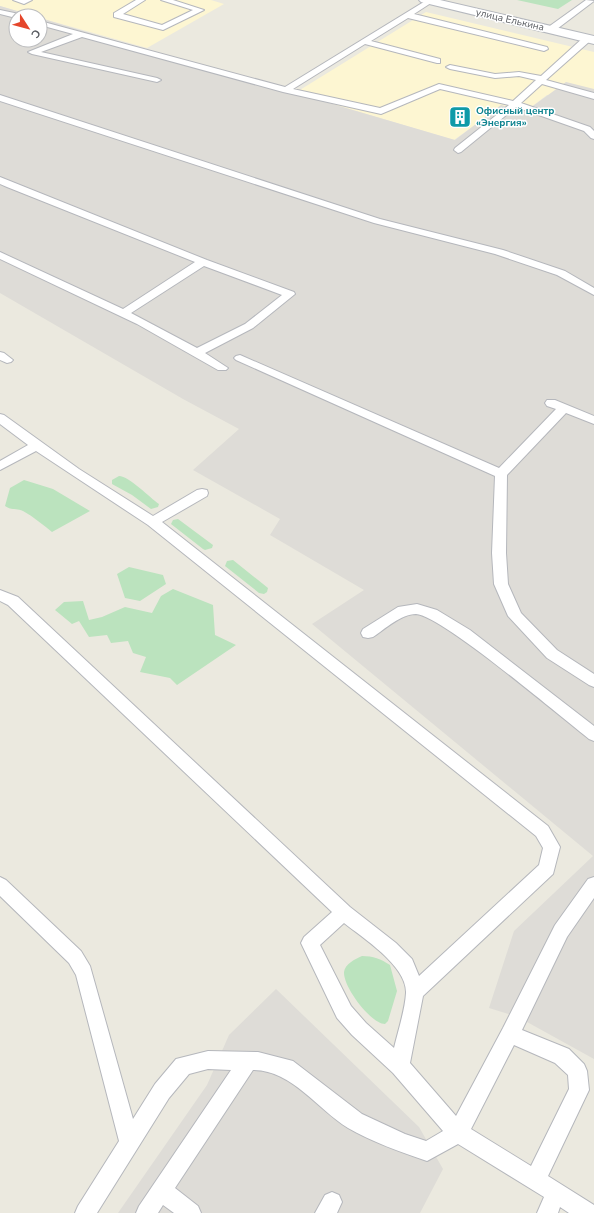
<svg xmlns="http://www.w3.org/2000/svg" width="594" height="1213" viewBox="0 0 594 1213" font-family="'Nunito Sans',sans-serif">
<style>
.commercial{fill:#fdf6d2}
.industrial{fill:#dedcd7}
.green{fill:#bbe3be}
.lines{fill:none;stroke-linecap:round;stroke-linejoin:round}
.lane-casing{stroke:#b5b7bc;stroke-width:2}
.secondary-casing{stroke:#b5b8be;stroke-width:2}
.lane{fill:#fff;fill-rule:evenodd}
.secondary{fill:#fff;fill-rule:evenodd}
.labels{text-anchor:middle;dominant-baseline:central;stroke-width:3;stroke-linejoin:round;paint-order:stroke}
.far-street-label{font-size:10px;fill:#585b60;stroke:#fff}
.far-culture-label{font-size:10px;font-weight:bold;fill:#0d838f;stroke:#fff;text-anchor:start}
</style>
<rect width="100%" height="100%" fill="#ebe9df"/>
<!-- commercial -->
<path class="commercial" d="M0 0H211L224 4 147 48 40 18V16H34L0 6Z
M426 12 594 52V107L547 95 526 111 501 106 454 140 295 93Z"/>
<!-- industrial -->
<path class="industrial" d="M0 6 34 16H16V40H40V18L287 92 295 93 455 140 501 105 526 111 566 82 594 89V1059L518 1017 489 1008 514 931 593 856 312 624 364 590 270 535 280 519 193 470 239 429 183 399 0 293Z
M276 989 419 1127 443 1169 420 1213H118L207 1085 229 1035Z"/>
<!-- green -->
<path class="green" d="M517 0H572L558 9Z
M119 476C129 476 150 498 159 504L158 507 151 509 132 495 112 484V480Z
M24 480 53 489 90 511 52 532C43 525 34 517 23 511 17 508 12 511 5 506L10 488Z
M178 519 213 545 212 548 205 550 203 549 171 524 173 520Z
M233 560 268 588 267 592 264 594 259 593 225 566 227 561Z
M129 567 163 575 166 584 140 601 125 598 117 574Z
M173 589 213 605 215 635 236 645 177 685 170 678 140 672 146 657 133 653 128 641 111 643 107 635 89 637 79 621 72 624 55 610 64 602 83 601 89 620 102 617 125 607 152 613 161 596Z
M362 956C373 956 381 959 390 965L397 991 388 1021 385 1024C371 1024 343 987 344 972 345 964 355 959 362 956Z"/>
<g class="lines">
<!-- lane casing -->
<g class="lane-casing">
<path id="lane" d="M13 0H32L24 4Z
M136 0H145L123 14 162 25 193 10 161 0H173L204 10 163 30 114 17V13Z
M427 0 434 1 414 14 547 47 548 49 544 51 408 18 371 41 440 59V63H437L365 44 293 89 380 108 439 84 513 101 536 80 519 76 495 78 450 69 446 67 450 65 495 74 519 72 541 76 584 37H587L591 39 590 41 546 80 594 93V99L542 84 521 103 590 127 594 131V139L591 138 584 131 516 107 461 152 458 153 454 150 455 148 509 105 440 89 381 114 283 92 82 37 41 52 157 78 161 80 157 82 32 54 28 52 73 34 40 25V21L285 87Z
M586 0 594 1 553 32H547V28Z
M0 10 19 14 20 16H16V18L0 14Z
M0 95 380 219 503 250 565 271 594 288V295L557 275 495 254 374 223 0 101Z
M0 177 207 260 294 292 295 294 253 328 205 353 228 368 226 370H218L137 324 0 259V252L123 309 195 262 7 187 0 184ZM204 266 282 295 245 324 197 348 131 313Z
M0 352 4 353 13 360 11 362 7 363 0 360Z
M240 355 499 468 556 409 547 406 545 403 547 400H555L594 416V424L566 413 507 475 506 553 508 584 521 613 557 650 594 674V687L589 685 547 658 508 616 494 584 492 553 495 476 236 360 234 358 236 356Z
M0 414 4 415 79 469 153 516 197 490 202 489 207 490 208 493 207 496 162 522 548 826 560 847 553 874 423 996 410 1063 456 1116 503 1028 555 925 588 879 594 877V898L567 937 522 1030 569 1049 584 1064 587 1071 589 1090 548 1176 594 1205V1213H569L560 1207 558 1213H537L544 1197 458 1144 427 1161C403 1153 370 1141 348 1128 317 1109 292 1070 253 1070L175 1188 198 1206 201 1213H174L163 1205 158 1213H136L139 1206 231 1070 208 1069 189 1074 169 1098 97 1213H75L78 1206 119 1141 76 975 69 963 0 896V877L6 880 81 951 90 966 133 1119 155 1084 176 1059 208 1051 258 1052 293 1061 362 1114 405 1134 426 1141 443 1131 393 1073 352 1035 337 1018 301 943 304 937 332 912 8 605 0 601V590L18 597 350 907 396 943 412 959 419 976 539 865 543 848 536 836 148 525 36 451 0 470V461L28 445 0 424ZM344 923C363 938 407 966 406 993 405 1010 398 1031 394 1048L366 1023 351 1006 320 945ZM514 1045 555 1063 568 1075 569 1089 531 1166 471 1129Z
M417 604 437 610 470 630 594 726V741L589 739C562 718 441 615 416 614 401 614 385 629 373 637L368 638 363 637 361 633 363 629 398 607Z
M332 1192 339 1195 342 1202 337 1213H315L325 1195Z"/>
</g>
<!-- secondary casing -->
<g class="secondary-casing">
<path id="secondary" d="M419 0H440L594 36V44L421 2Z"/>
</g>
<!-- lane -->
<use href="#lane" class="lane"/>
<!-- secondary -->
<use href="#secondary" class="secondary"/>
</g>
<!-- icons -->
<defs>
<g id="building-square" transform="scale(1.15)"><rect x="-9" y="-9" width="18" height="18" rx="4" fill="#0f9aa8" stroke="#fff"/><path d="M-4-6H4V6H1V3H-1V6H-4ZM-2.5-4.3h1.7v1.8h-1.7ZM.8-4.3h1.7v1.8H.8ZM-2.5-1h1.7V.8h-1.7ZM.8-1h1.7V.8H.8Z" fill="#fff"/></g>
</defs>
<g fill-rule="evenodd">
<use href="#building-square" x="460" y="117"/>
</g>
<g class="labels">
<!-- far-street labels -->
<g class="far-street-label">
<text transform="translate(510 20) rotate(13)">улица Елькина</text>
</g>
<!-- far-culture labels -->
<g class="far-culture-label">
<text x="476" y="111">Офисный центр<tspan x="476" dy="12">«Энергия»</tspan></text>
</g>
</g>
<!-- north arrow -->
<g transform="translate(28 28) rotate(126)"><circle r="19" fill="#ffffff" stroke="#bcbdbf"/>
<path d="M0-3L7 15L0 10L-7 15Z" fill="#e5462b"/>
<text y="-6" font-size="11" font-weight="bold" text-anchor="middle" fill="#585b60">С</text>
</g>
</svg>
